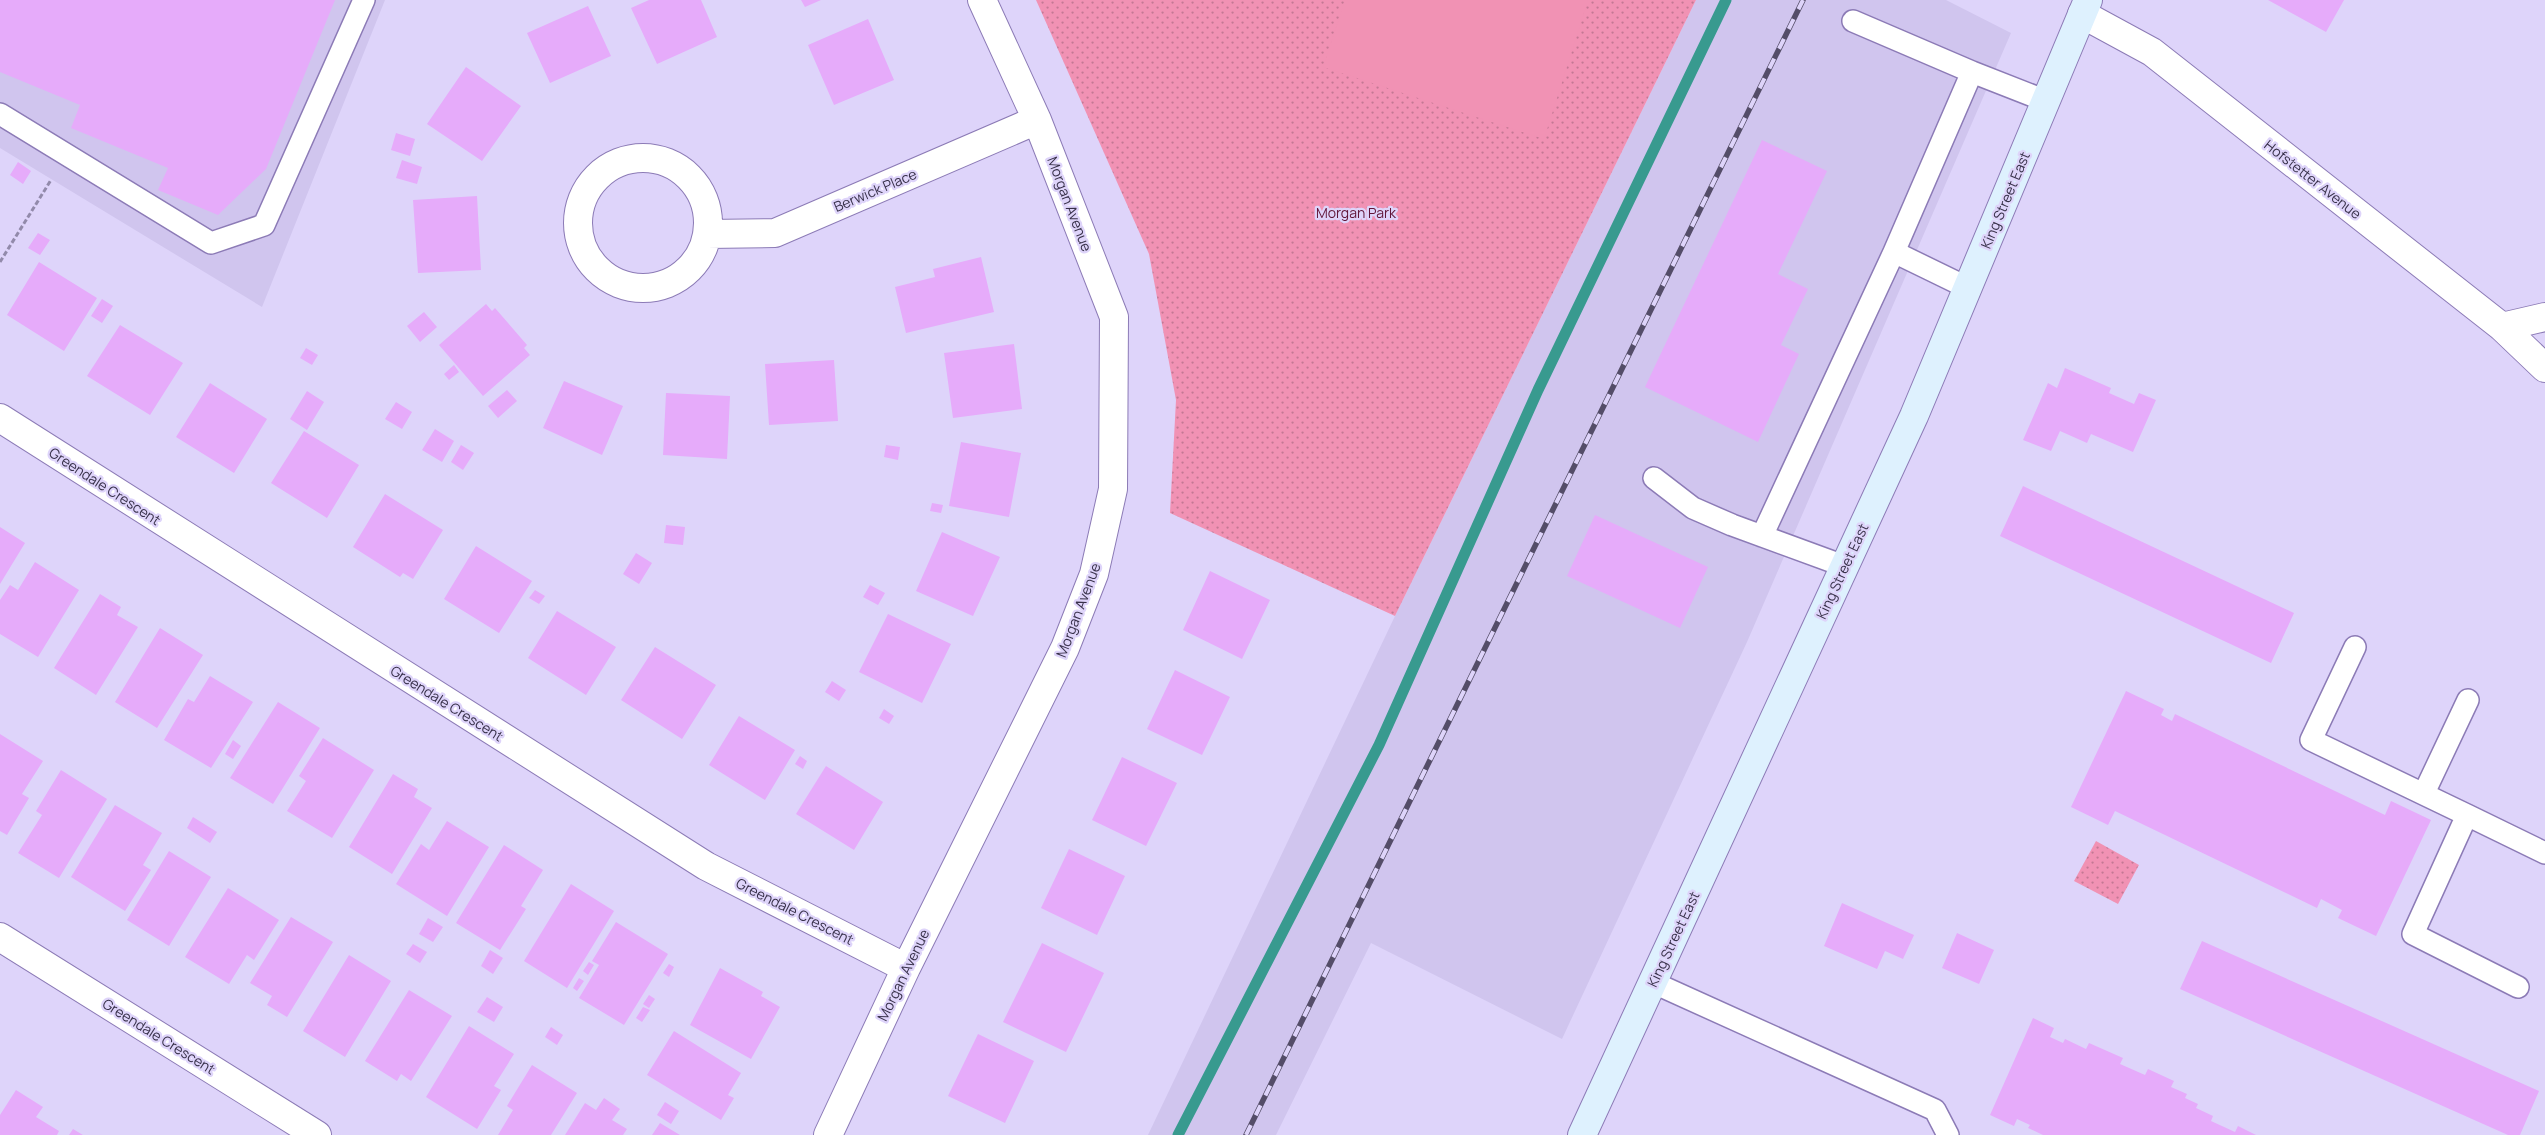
<svg xmlns="http://www.w3.org/2000/svg" width="2545" height="1135" viewBox="0 0 2545 1135" font-family="Manrope,sans-serif">
<style>
.built{fill:#d0c5ee}
.park{fill:url(#park-dots)}
.pitch{fill:#f192b4}
.lines{fill:none;stroke-linecap:round;stroke-linejoin:round}
.stream{stroke:#389a8f;stroke-width:11}
.building{fill:#e6abfa}
.service-casing{stroke:#8c7bb6;stroke-width:24}
.minor-casing{stroke:#8c7bb6;stroke-width:30}
.secondary-casing{stroke:#8c7bb6;stroke-width:30}
.path{stroke:#928aaa;stroke-width:3;stroke-dasharray:5 2.5;stroke-linecap:butt}
.service{stroke:#fff;stroke-width:21}
.minor{stroke:#fff;stroke-width:28}
.secondary{stroke:#def1fe;stroke-width:28}
.rail-casing{stroke:#544d68;stroke-width:5.5}
.rail{stroke:#ded4fa;stroke-width:4;stroke-dasharray:11;stroke-linecap:butt}
.labels{text-anchor:middle;dominant-baseline:central;stroke-width:4.5;stroke-linejoin:round;paint-order:stroke}
.street-label{font-size:14px;fill:#38314a;stroke:#ded4fa}
.park-label{font-size:14px;fill:#611538;stroke:#ded4fa}
</style>
<defs>
<pattern id="park-dots" width="8" height="8" patternUnits="userSpaceOnUse" patternTransform="scale(1.25)"><rect width="8" height="8" fill="#f192b4"/><path d="M2 2h.1M6 6h.1" fill="none" stroke="#c47894" stroke-width="1.8" stroke-linecap="round"/></pattern>
</defs>
<rect width="100%" height="100%" fill="#ded4fa"/>
<!-- built -->
<path class="built" d="M0 0H385L262 307 0 148Z
M1696 0H1946L2011 33 1747 642 1562 1039 1371 943 1276 1135H1148L1395 616Z"/>
<!-- park -->
<path class="park" d="M1036 0H1696L1395 616 1170 513 1176 400 1149 254Z
M2096 841 2139 865 2118 904 2074 881Z"/>
<!-- pitch -->
<path class="pitch" d="M1345 0H1588L1544 139 1323 67Z"/>
<g class="lines">
<!-- stream -->
<path class="stream" d="M1178 1135 1379 745 1538 390 1726 0"/>
</g>
<!-- building -->
<path class="building" d="M0 0H335L266 169 218 215 158 190 168 168 71 128 80 105 0 72Z
M649 0H701L717 37 657 64 631 8Z
M801 0H821L805 7Z
M2268 0H2344L2326 32Z
M588 6 611 56 550 83 527 33Z
M868 19 894 80 834 105 808 45Z
M466 67 521 106 482 161 427 124Z
M396 133 415 139 410 156 391 150Z
M1762 140 1827 171 1778 274 1808 289 1781 345 1799 354 1758 442 1645 387Z
M402 160 422 167 417 184 396 178Z
M18 162 31 171 23 184 10 175Z
M477 196 481 270 418 273 413 200Z
M38 233 50 240 40 255 28 248Z
M981 257 994 312 906 333 895 287 935 277 933 269Z
M39 262 97 298 64 351 7 315Z
M102 299 113 306 102 323 91 316Z
M486 304 492 311 495 308 527 345 524 348 530 355 483 396 439 345Z
M424 312 437 327 420 342 407 326Z
M120 325 183 363 150 415 87 376Z
M1014 344 1022 409 953 418 944 353Z
M306 348 318 355 312 365 300 358Z
M834 360 838 421 769 425 765 364Z
M454 365 459 372 449 380 444 374Z
M2065 368 2111 388 2109 393 2134 404 2139 393 2156 400 2133 452 2091 434 2087 443 2060 431 2051 451 2023 440 2048 383 2057 388Z
M564 381 623 406 602 455 543 428Z
M210 383 267 419 234 473 176 437Z
M507 390 517 401 498 418 488 406Z
M307 391 324 402 307 430 290 419Z
M666 393 730 396 727 459 663 455Z
M396 402 412 412 402 429 385 419Z
M435 429 454 441 442 462 422 450Z
M304 431 359 465 327 518 271 483Z
M961 442 1021 453 1009 517 949 506Z
M461 445 474 453 463 470 451 462Z
M886 445 900 447 898 460 884 457Z
M2023 486 2294 613 2271 663 2000 536Z
M385 494 443 530 413 579 403 573 400 577 353 547Z
M932 503 943 505 941 513 930 511Z
M1595 515 1708 567 1680 628 1567 576Z
M666 525 685 527 683 545 664 543Z
M0 527 25 543 0 584Z
M942 532 1000 557 973 616 916 591Z
M476 546 532 581 499 633 444 599Z
M636 553 652 563 639 584 623 574Z
M35 562 79 590 38 657 0 634V600L10 585 18 590Z
M1210 571 1270 600 1242 659 1183 630Z
M870 585 885 593 878 605 863 597Z
M535 590 545 596 539 604 529 598Z
M100 594 121 607 117 615 138 627 96 695 54 668Z
M557 611 616 647 586 695 528 658Z
M888 614 951 644 922 703 859 672Z
M160 628 203 655 157 728 115 702Z
M655 647 716 685 682 739 621 700Z
M1175 670 1230 697 1202 755 1147 729Z
M210 676 253 702 211 768 164 740 188 699 194 702Z
M832 681 846 690 839 701 825 692Z
M2126 691 2164 709 2161 715 2172 721 2175 714 2385 815 2391 801 2431 820 2376 936 2338 918 2342 910 2321 899 2317 908 2115 811 2108 825 2071 807Z
M278 702 320 728 273 804 230 778Z
M884 709 894 716 889 724 879 718Z
M739 716 795 750 765 800 709 765Z
M0 734 43 761 22 794 29 798 7 835 0 831Z
M323 738 374 770 332 838 287 811 306 781 299 776Z
M233 740 241 746 233 759 225 754Z
M800 756 807 761 803 769 795 764Z
M1122 757 1177 783 1146 846 1092 820Z
M826 766 883 802 854 850 796 814Z
M61 770 107 799 59 878 18 853 42 815 36 811Z
M393 774 418 789 414 797 432 808 392 874 349 847Z
M115 805 162 833 143 865 151 870 125 911 71 877Z
M193 817 217 832 210 843 187 828Z
M447 821 489 847 447 916 396 884 421 844 429 850Z
M504 845 543 870 521 906 526 909 500 950 456 923Z
M1069 849 1125 876 1097 935 1041 908Z
M169 851 211 877 169 946 127 920Z
M571 884 614 911 567 988 524 961Z
M228 888 279 920 254 960 247 955 229 984 185 957Z
M1842 903 1914 935 1903 959 1885 951 1877 969 1824 946Z
M291 917 333 942 287 1017 267 1005 272 996 250 983Z
M428 918 443 927 433 942 419 934Z
M616 922 668 954 624 1025 579 998 599 965 592 961Z
M1957 933 1994 950 1979 984 1942 968Z
M2202 941 2539 1091 2520 1135H2508L2180 989Z
M1042 943 1104 973 1066 1052 1003 1022Z
M413 944 427 952 420 963 406 954Z
M490 950 503 958 493 974 481 966Z
M349 955 391 981 345 1057 303 1031Z
M589 962 594 965 588 975 583 971Z
M669 964 674 967 669 977 663 973Z
M720 968 763 992 761 996 780 1007 751 1059 690 1025Z
M579 978 584 981 577 991 573 988Z
M409 990 452 1016 411 1081 401 1074 397 1081 365 1061Z
M649 995 655 999 649 1008 643 1004Z
M487 997 503 1007 494 1022 477 1012Z
M643 1007 650 1010 642 1022 636 1018Z
M2033 1018 2054 1028 2050 1037 2063 1043 2065 1039 2086 1049 2089 1043 2123 1058 2120 1064 2145 1075 2148 1069 2174 1081 2171 1087 2187 1094 2185 1098 2198 1104 2196 1108 2213 1116 2211 1121 2235 1132 2238 1126 2256 1135H2043L2028 1128 2030 1125 2017 1119 2014 1126 1990 1115Z
M469 1026 514 1054 494 1086 501 1090 477 1129 426 1097Z
M551 1027 563 1035 557 1045 545 1037Z
M674 1031 741 1073 728 1095 734 1098 721 1120 647 1075Z
M978 1034 1034 1061 1005 1123 948 1096Z
M532 1065 577 1093 551 1135H498L513 1110 507 1106Z
M16 1090 43 1107 36 1117 59 1131 57 1135H0V1115Z
M604 1098 620 1109 612 1120 627 1129 623 1135H565L585 1103 596 1110Z
M665 1102 679 1111 671 1124 657 1115Z
M660 1123 680 1135H652Z
M73 1129 83 1135H69Z"/>
<g class="lines">
<!-- service casing -->
<g class="service-casing">
<path id="service" d="M1972 72 2046 101
M0 114 211 243 264 225 364 0
M1894 252 1968 288
M1654 478 1693 508 1732 525 1844 566
M1762 536 1894 252 1972 72 1853 21
M2355 647 2311 740 2467 815
M2424 793 2468 700
M1652 982 1935 1110 1948 1135
M2518 987 2413 934 2467 815 2545 853"/>
</g>
<!-- minor casing -->
<g class="minor-casing">
<path id="minor" d="M2082 14 2152 52 2502 327 2545 368
M578 223a65 65 0 1 1 130 0a65 65 0 1 1-130 0Z
M707 234 775 233 1037 120
M2502 327 2545 317
M0 418 706 866 906 968
M0 937 317 1135
M828 1135 906 968 1065 648 1094 574 1113 489 1114 317 1037 120 982 0"/>
</g>
<!-- secondary casing -->
<g class="secondary-casing">
<path id="secondary" d="M1582 1135 1914 416 2088 0"/>
</g>
<!-- path -->
<path class="path" d="M0 262 51 180"/>
<!-- service -->
<use href="#service" class="service"/>
<!-- minor -->
<use href="#minor" class="minor"/>
<!-- secondary -->
<use href="#secondary" class="secondary"/>
<!-- rail casing -->
<g class="rail-casing">
<path id="rail" d="M1246 1135 1803 0"/>
</g>
<!-- rail -->
<use href="#rail" class="rail"/>
</g>
<g class="labels">
<!-- street labels -->
<g class="street-label">
<text transform="translate(2313 179) rotate(38)">Hofstetter Avenue</text>
<text transform="translate(875 190) rotate(-23)">Berwick Place</text>
<text transform="translate(2005 200) rotate(-67)">King Street East</text>
<text transform="translate(1070 204) rotate(69)">Morgan Avenue</text>
<text transform="translate(105 486) rotate(33)">Greendale Crescent</text>
<text transform="translate(1842 571) rotate(-65)">King Street East</text>
<text transform="translate(1078 610) rotate(-69)">Morgan Avenue</text>
<text transform="translate(447 703) rotate(32)">Greendale Crescent</text>
<text transform="translate(795 911) rotate(27)">Greendale Crescent</text>
<text transform="translate(1673 939) rotate(-65)">King Street East</text>
<text transform="translate(903 975) rotate(-64)">Morgan Avenue</text>
<text transform="translate(159 1036) rotate(32)">Greendale Crescent</text>
</g>
<!-- park labels -->
<g class="park-label">
<text x="1356" y="212">Morgan Park</text>
</g>
</g>
</svg>
